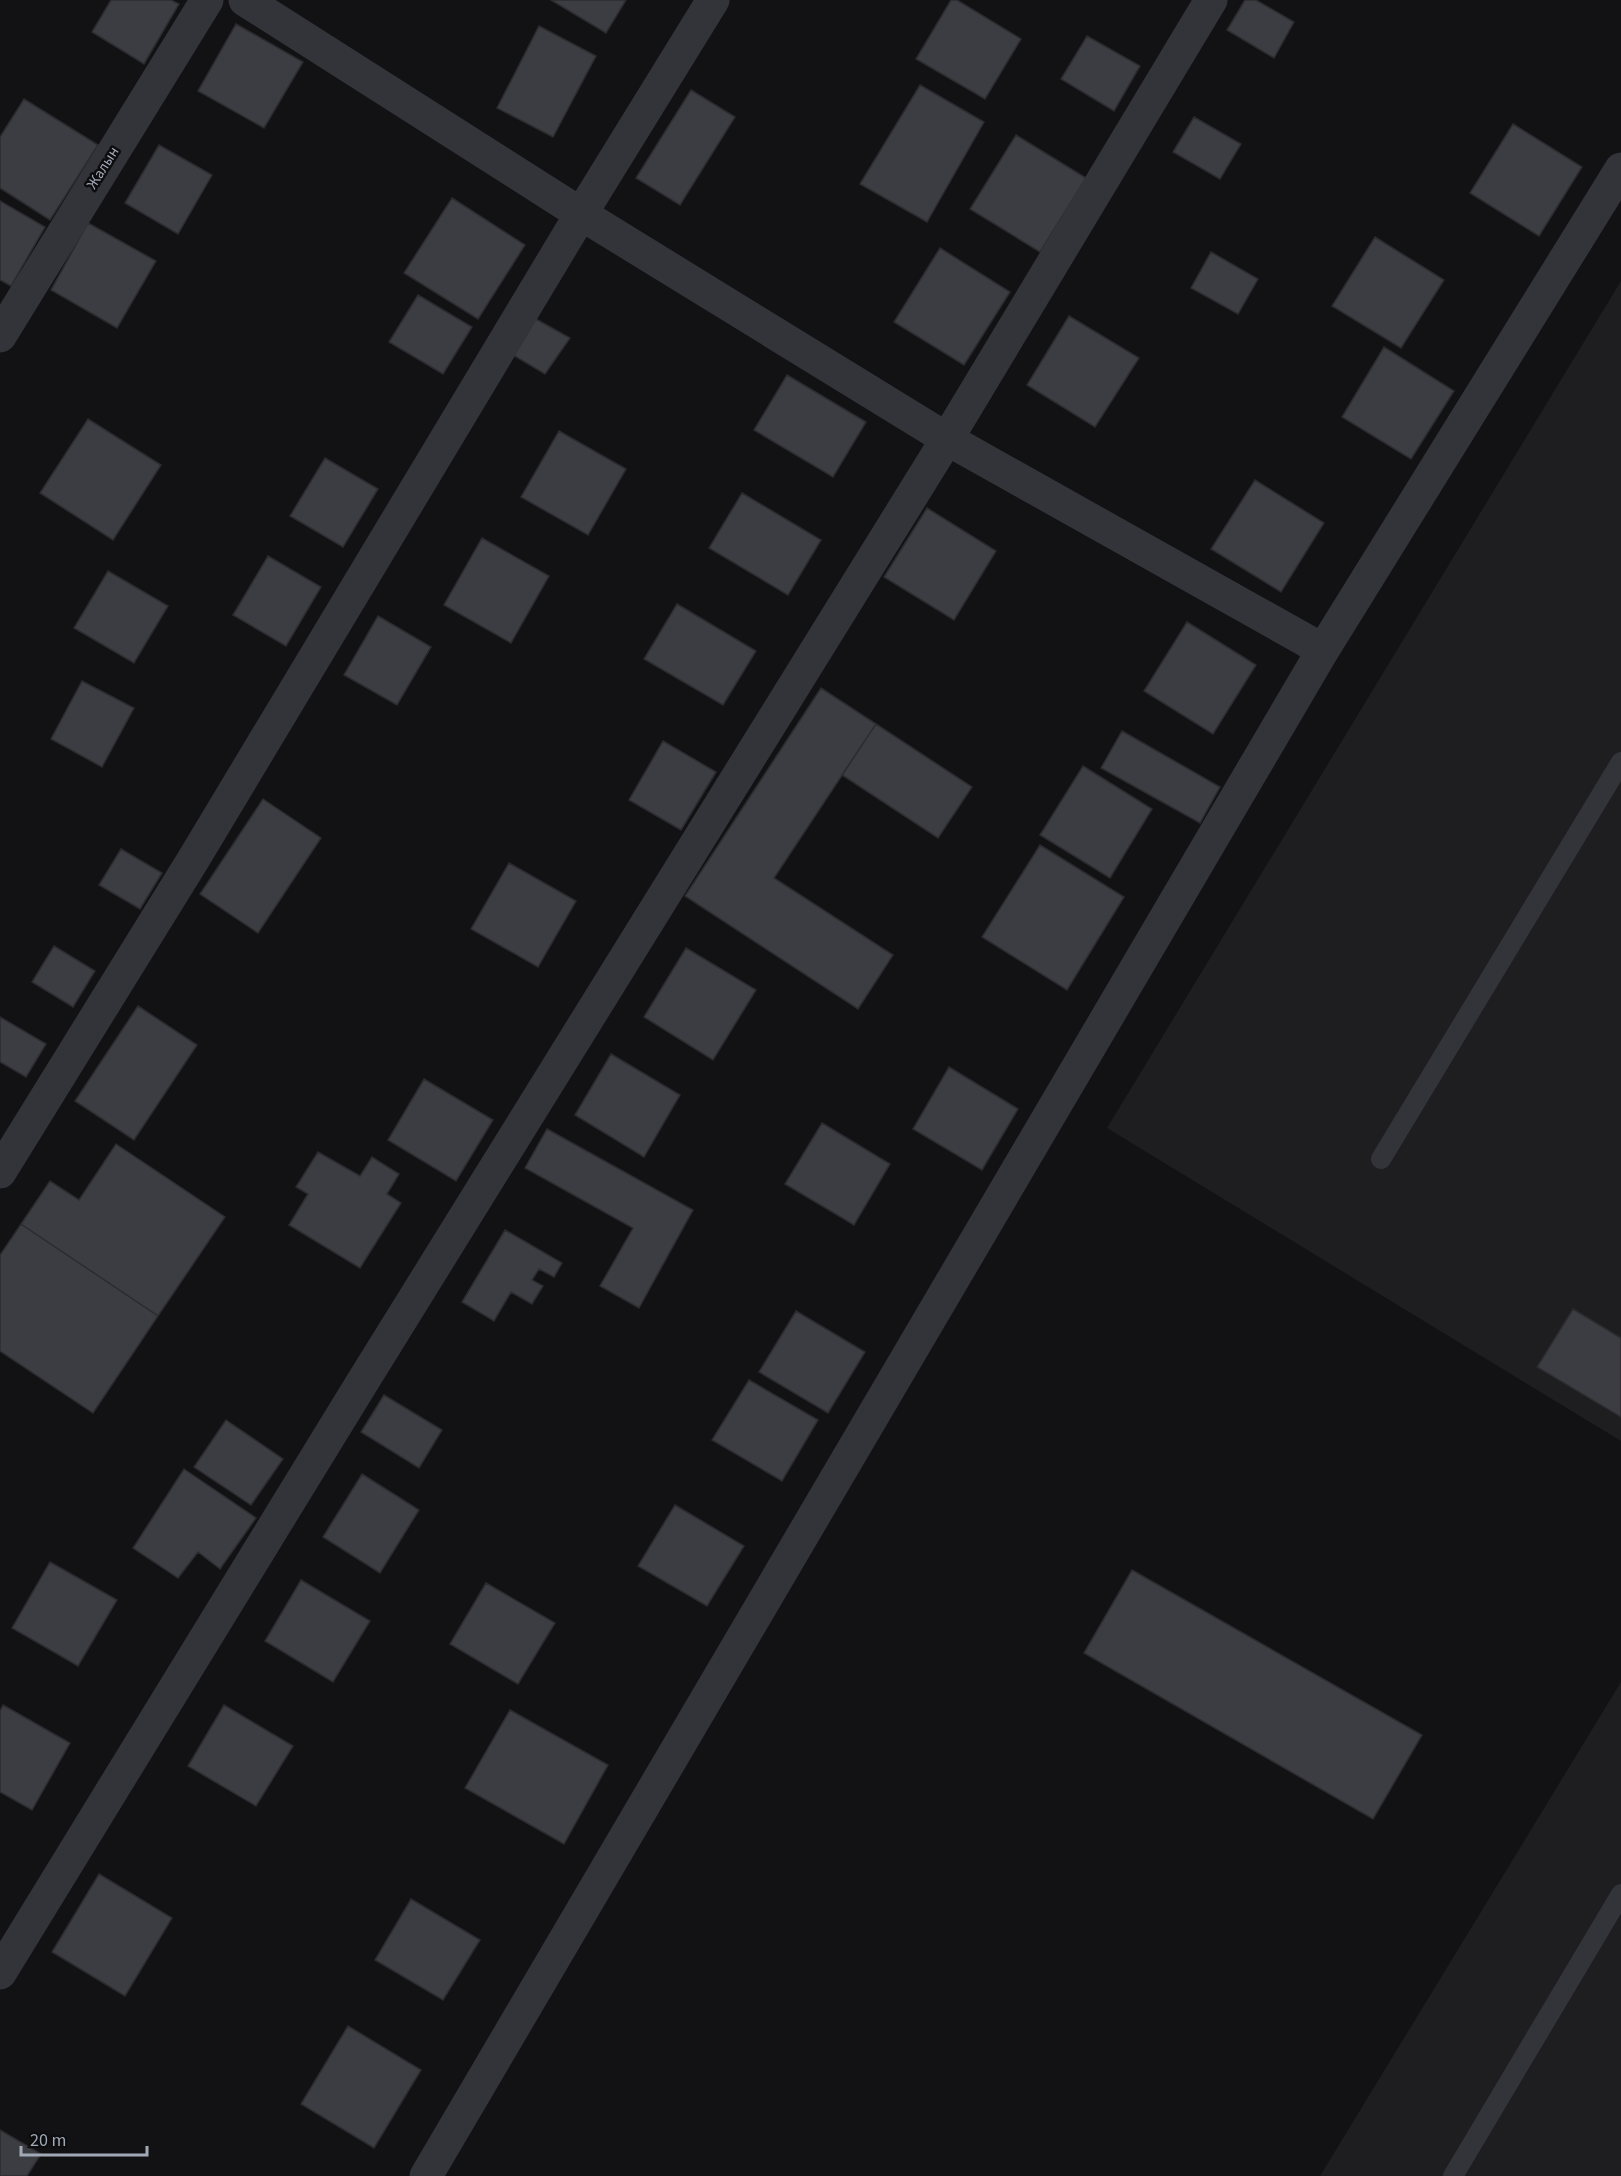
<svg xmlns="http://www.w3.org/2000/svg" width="1621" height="2176" viewBox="0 0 1621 2176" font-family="'Source Sans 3',sans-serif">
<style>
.built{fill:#1e1e21}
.building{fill:#3c3d42;stroke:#2c2c30;stroke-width:1.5}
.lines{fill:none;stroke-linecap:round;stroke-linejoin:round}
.lane{stroke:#323439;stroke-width:20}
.street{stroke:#323439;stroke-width:33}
.labels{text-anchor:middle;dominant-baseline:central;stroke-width:5;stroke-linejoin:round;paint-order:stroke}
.street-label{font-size:15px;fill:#a2a9b6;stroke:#0d0d0f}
</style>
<rect width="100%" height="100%" fill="#121214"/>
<!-- built -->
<path class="built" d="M1621 281V1441L1107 1128Z
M1621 1682V2176H1320Z"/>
<!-- building -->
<path class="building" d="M111 0H171L179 4 144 64 92 32Z
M551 0H626L606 33Z
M951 0H957L1021 39 985 99 916 59Z
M1245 0H1256L1294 22 1274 58 1227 30Z
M236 24 303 62 264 128 198 91Z
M539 26 596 56 553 137 497 108Z
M1087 36 1140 66 1114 111 1061 79Z
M920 85 984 122 927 222 860 184Z
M691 90 735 117 680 205 636 178Z
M24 99 98 145 50 220 0 188V137Z
M1194 117 1241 144 1220 179 1173 152Z
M1513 124 1582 167 1539 236 1470 193Z
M1016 135 1086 178 1040 252 970 209Z
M159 145 212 175 178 234 125 203Z
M452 198 525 245 478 319 404 273Z
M0 201 45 227 11 286 0 280Z
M88 223 156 261 117 328 51 290Z
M1375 237 1444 280 1401 348 1332 306Z
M940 248 1010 292 964 365 894 322Z
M1211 252 1258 279 1238 314 1191 288Z
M418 295 472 327 443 374 389 342Z
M1069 316 1139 358 1095 427 1027 385Z
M534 318 570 338 545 374 513 355Z
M1384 347 1454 391 1411 459 1342 417Z
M787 375 866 422 833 477 754 430Z
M88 419 161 465 113 540 40 493Z
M559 431 626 469 588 535 521 497Z
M325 458 378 489 343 547 290 516Z
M1255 480 1324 523 1281 592 1211 549Z
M742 493 821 540 788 595 709 548Z
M927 508 996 551 954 620 884 577Z
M482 538 549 576 511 643 444 605Z
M268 556 321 587 286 646 233 615Z
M108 571 168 606 134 663 74 628Z
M677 604 756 651 723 705 644 659Z
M378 616 431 647 397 705 344 675Z
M1187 622 1256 665 1213 734 1144 691Z
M82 681 134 708 102 767 51 739Z
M821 688 876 724 774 878 893 955 858 1009 685 896Z
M876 724 972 787 938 838 842 775Z
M1122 731 1220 787 1200 823 1101 768Z
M663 741 716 772 681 830 629 800Z
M1083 766 1152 809 1110 878 1040 835Z
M263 799 321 838 258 933 200 894Z
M1040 845 1124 897 1067 990 982 937Z
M121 849 162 873 140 909 99 885Z
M509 863 576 901 538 967 471 929Z
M54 946 95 971 73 1007 32 982Z
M686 948 756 990 713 1060 644 1017Z
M138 1006 197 1045 134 1140 75 1101Z
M0 1017 46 1044 26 1077 0 1062Z
M611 1054 680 1095 644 1157 575 1115Z
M949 1067 1018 1109 982 1170 913 1129Z
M424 1079 493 1120 456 1181 388 1140Z
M822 1123 890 1164 854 1225 785 1184Z
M547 1129 693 1210 639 1308 600 1286 633 1228 525 1168Z
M116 1144 225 1217 158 1316 21 1224 50 1181 79 1200Z
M318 1152 360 1176 372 1157 399 1174 387 1194 401 1203 360 1268 289 1225 308 1194 296 1187Z
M21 1224 158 1316 93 1413 0 1351V1255Z
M505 1230 562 1263 554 1277 539 1269 532 1280 543 1286 532 1304 511 1292 494 1321 462 1302Z
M1573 1309 1621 1338V1417L1537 1367Z
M796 1311 865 1352 828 1413 759 1372Z
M749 1380 818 1420 782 1481 712 1440Z
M384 1395 442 1430 419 1468 361 1432Z
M226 1420 283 1459 251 1505 194 1467Z
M184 1469 256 1518 220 1569 198 1552 178 1578 133 1548Z
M362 1474 419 1510 380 1573 323 1537Z
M675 1505 744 1546 707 1606 638 1566Z
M50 1562 117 1600 78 1666 12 1628Z
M1132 1570 1422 1735 1373 1819 1084 1653Z
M301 1580 370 1621 333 1682 265 1641Z
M486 1583 555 1623 518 1684 450 1644Z
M3 1705 70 1743 32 1810 0 1792V1711Z
M224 1705 293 1746 256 1806 188 1766Z
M510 1710 608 1765 564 1844 465 1788Z
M99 1874 172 1918 125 1996 52 1952Z
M411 1899 480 1940 443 2000 375 1960Z
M348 2026 421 2070 374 2148 301 2104Z
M0 2130 41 2154 27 2176H0Z"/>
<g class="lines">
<!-- lane -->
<path class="lane" d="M1381 1159 1621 762
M1453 2176 1621 1894"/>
<!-- street -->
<path class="street" d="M245 0 581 214 947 439 1323 650
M0 336 207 0
M0 1172 193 860 581 214 713 0
M0 1973 360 1386 947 439 1211 0
M426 2176 1323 650 1621 169"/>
</g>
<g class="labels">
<!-- street labels -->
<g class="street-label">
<text transform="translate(103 168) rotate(-58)">Жалын</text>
</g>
</g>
<!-- scale -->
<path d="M21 2146v9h126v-9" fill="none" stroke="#a2a9b6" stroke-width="3"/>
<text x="30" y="2146" font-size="18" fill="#a2a9b6" stroke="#0d0d0f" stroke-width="4.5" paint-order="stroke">20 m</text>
</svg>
